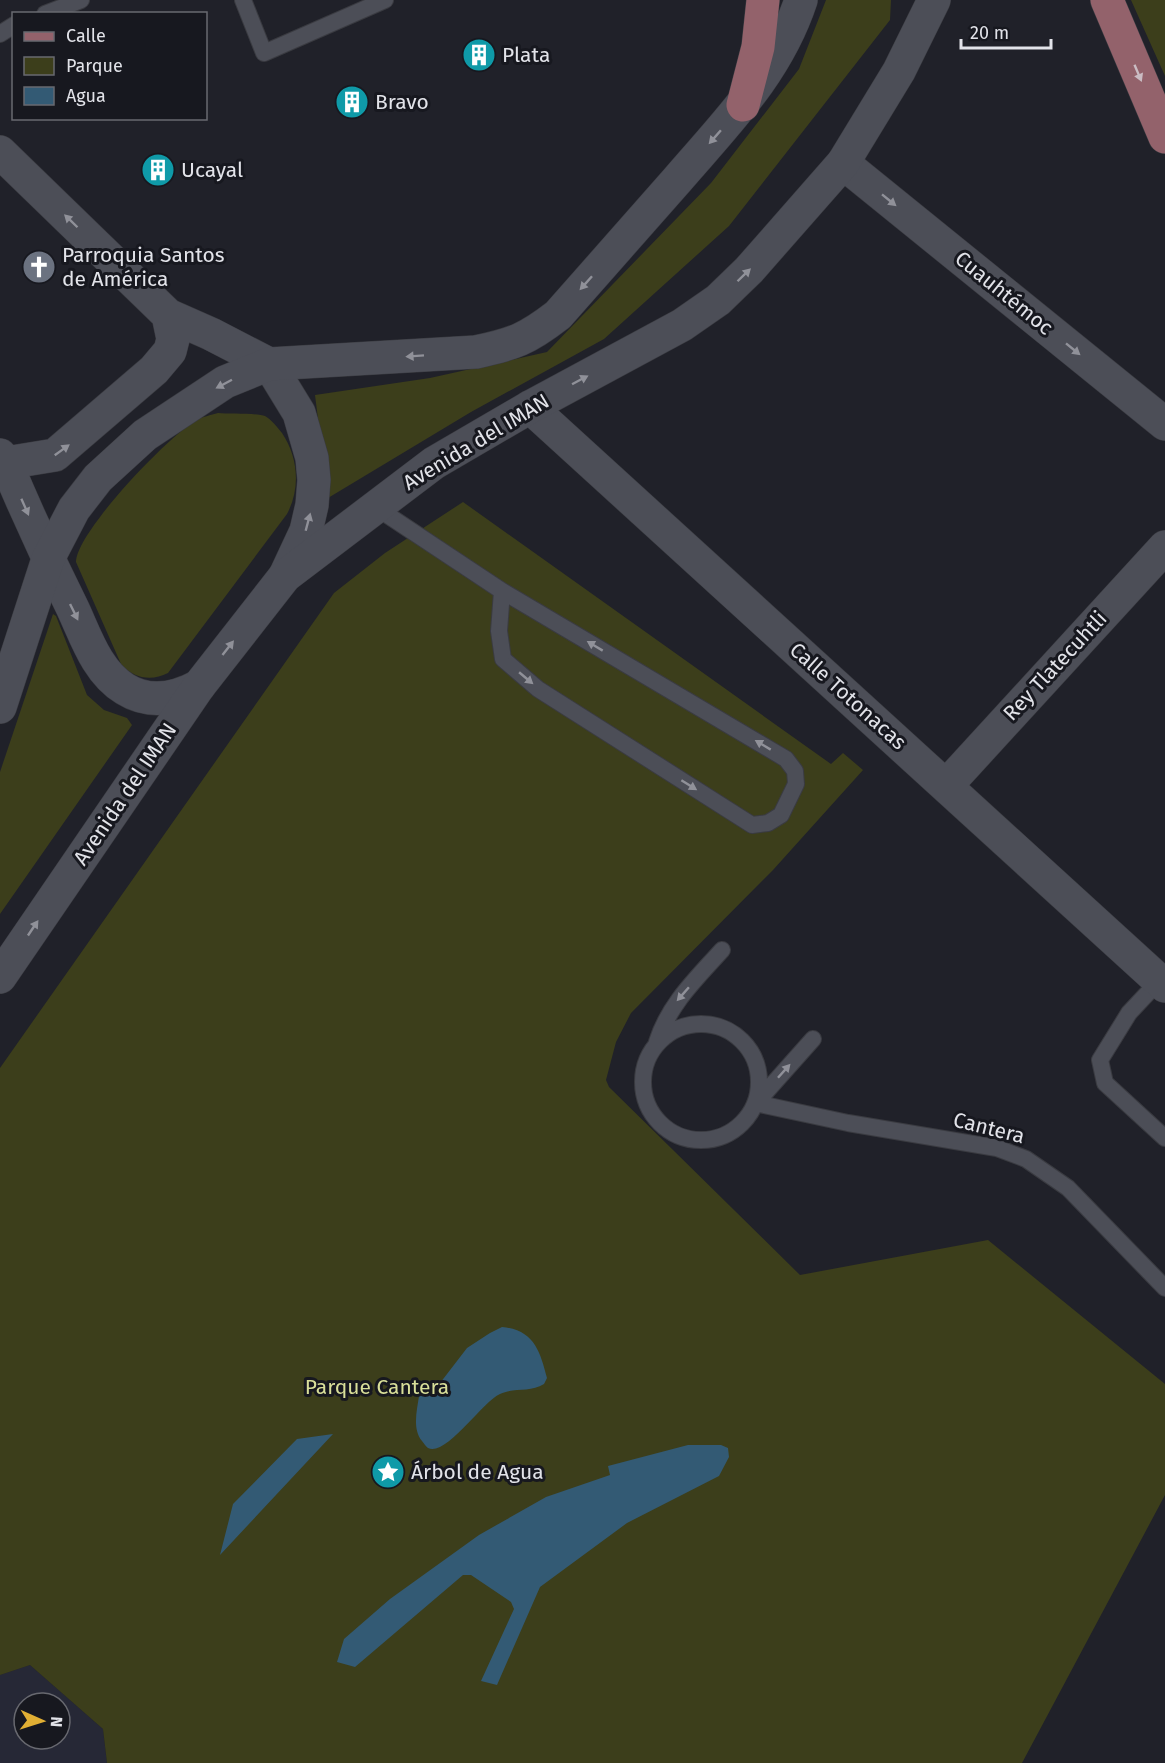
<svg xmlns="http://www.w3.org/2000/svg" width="1165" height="1763" viewBox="0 0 1165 1763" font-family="'Fira Sans',sans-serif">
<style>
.built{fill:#262836;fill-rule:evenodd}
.green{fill:#3c3e1b}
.water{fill:#335a74}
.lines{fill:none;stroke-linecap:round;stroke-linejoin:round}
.service-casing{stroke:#3a3b41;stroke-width:18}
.minor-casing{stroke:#3a3b41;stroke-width:34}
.tertiary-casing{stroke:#3a3b41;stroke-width:34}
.secondary-casing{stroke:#3a3b41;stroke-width:34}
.primary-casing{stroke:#3a3b41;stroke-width:34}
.service{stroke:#4c4e57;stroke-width:16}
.minor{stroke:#4c4e57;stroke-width:33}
.tertiary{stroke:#4c4e57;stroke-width:33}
.secondary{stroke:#4c4e57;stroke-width:33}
.primary{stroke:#93626b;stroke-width:33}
.oneway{fill:#cabcc3}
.oneway2{fill:#909199}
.labels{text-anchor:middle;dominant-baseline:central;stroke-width:6;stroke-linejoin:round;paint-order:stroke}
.poi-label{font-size:21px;fill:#e2e3e9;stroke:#17181f;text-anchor:start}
.street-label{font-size:21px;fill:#e2e3e9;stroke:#17181f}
.park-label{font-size:21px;fill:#d9df99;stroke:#17181f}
</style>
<rect width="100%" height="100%" fill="#202129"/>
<!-- built -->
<path class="built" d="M30 1665 103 1729 107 1763H0V1675ZM24 1703H60V1739H24Z"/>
<!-- green -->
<path class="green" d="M826 0H891L890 20 729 226 604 339 471 412 328 498 315 395 430 378 547 352 711 183 799 69Z
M1131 0H1165V76Z
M218 413C228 414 258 413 265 416 271 419 278 428 282 433 298 457 301 488 287 514L168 673C151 682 133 678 121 664L76 562C77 531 168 437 196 420 202 417 211 415 218 413Z
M463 502 831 764 843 753 863 770 773 870 631 1013 616 1042 606 1080 609 1087 800 1275 988 1240 1165 1384V1495L1022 1763H107L103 1729 30 1665 0 1675V1068L334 593 385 553Z
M53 614 56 616 87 695 104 710 127 718 132 725 0 914V772Z"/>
<!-- water -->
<path class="water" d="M502 1327C534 1330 540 1351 547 1378L544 1384C530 1393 514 1387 500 1394 482 1402 446 1457 428 1448 425 1446 424 1443 422 1441 412 1429 417 1410 419 1396L437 1387 467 1348 490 1333Z
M333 1434 220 1555 233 1504 297 1439Z
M688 1445H721L728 1448 729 1457 719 1476 627 1523 540 1587 497 1685 481 1681 514 1609 511 1602 471 1575H463L355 1667 337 1662 344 1639 390 1599 479 1535 546 1497 610 1475 608 1466Z"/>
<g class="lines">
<!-- service casing -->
<g class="service-casing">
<path id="service" d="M243 0 264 53 385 0
M45 14 81 0
M0 34 14 25
M374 506 502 591 786 759 795 771 796 784 781 815 768 823 752 825 538 689 503 659 499 631 502 591
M1159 981 1129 1013 1100 1060 1105 1083 1165 1138
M643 1082a58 58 0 1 1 116 0a58 58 0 1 1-116 0Z
M657 1042C669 1004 696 979 722 950
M755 1103 848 1123 997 1148 1026 1159 1068 1188 1165 1288
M756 1103 813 1039"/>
</g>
<!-- minor casing -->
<g class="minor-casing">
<path id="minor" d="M843 163 1165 424
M530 407 1165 986
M946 786 1165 547"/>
</g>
<!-- tertiary casing -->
<g class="tertiary-casing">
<path id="tertiary" d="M0 152 168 315 211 334 269 364 299 413 312 458 314 480 312 505 306 531 285 576
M0 455 6 463C27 513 49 561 73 609 86 637 97 672 125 689 149 704 175 699 199 686
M6 463 55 455 154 370 170 351 173 339 168 315"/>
</g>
<!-- secondary casing -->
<g class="secondary-casing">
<path id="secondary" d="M0 707 48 559 74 509 98 478 145 435 225 382 269 364 476 352C514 344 527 339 558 315 598 270 638 224 678 179 727 122 777 73 801 0
M0 977 199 686 285 576 434 463 530 407 682 325 718 300 749 270 843 163 899 71 934 0"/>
</g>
<!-- primary casing -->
<g class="primary-casing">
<path id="primary" d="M1107 0 1165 137
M743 105 758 47 763 0"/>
</g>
<!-- service -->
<use href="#service" class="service"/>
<!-- minor -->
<use href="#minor" class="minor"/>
<!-- tertiary -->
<use href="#tertiary" class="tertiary"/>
<!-- secondary -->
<use href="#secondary" class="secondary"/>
<!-- primary -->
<use href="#primary" class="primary"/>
</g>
<!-- one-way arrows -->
<defs><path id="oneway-solid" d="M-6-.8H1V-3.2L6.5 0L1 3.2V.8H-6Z" transform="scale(1.5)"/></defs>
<use class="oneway" href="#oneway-solid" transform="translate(1138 73) rotate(67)"/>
<g class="oneway2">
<use href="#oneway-solid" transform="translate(715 137) rotate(131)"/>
<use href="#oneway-solid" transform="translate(889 200) rotate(39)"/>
<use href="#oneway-solid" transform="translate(71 221) rotate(-136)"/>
<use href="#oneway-solid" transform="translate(744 275) rotate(-44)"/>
<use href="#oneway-solid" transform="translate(586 283) rotate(132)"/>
<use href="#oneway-solid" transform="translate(1073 349) rotate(39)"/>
<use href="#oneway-solid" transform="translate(415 356) rotate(176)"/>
<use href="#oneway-solid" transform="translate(580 380) rotate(-28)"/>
<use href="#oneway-solid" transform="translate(224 384) rotate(152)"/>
<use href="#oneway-solid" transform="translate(62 450) rotate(-36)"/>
<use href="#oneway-solid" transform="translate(25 507) rotate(66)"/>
<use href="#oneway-solid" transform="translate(308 522) rotate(-75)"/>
<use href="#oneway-solid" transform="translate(74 612) rotate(64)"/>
<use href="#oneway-solid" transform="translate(595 646) rotate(-149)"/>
<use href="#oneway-solid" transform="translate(228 648) rotate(-52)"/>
<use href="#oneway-solid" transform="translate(526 678) rotate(40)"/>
<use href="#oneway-solid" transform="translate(763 745) rotate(-149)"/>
<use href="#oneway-solid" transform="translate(689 785) rotate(32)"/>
<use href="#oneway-solid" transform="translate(33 928) rotate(-56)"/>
<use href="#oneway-solid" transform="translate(683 994) rotate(131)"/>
<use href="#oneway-solid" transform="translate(784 1071) rotate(-48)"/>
</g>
<!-- icons -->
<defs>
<g id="building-disc" transform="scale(1.725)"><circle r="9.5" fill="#0f9aa8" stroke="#17181f"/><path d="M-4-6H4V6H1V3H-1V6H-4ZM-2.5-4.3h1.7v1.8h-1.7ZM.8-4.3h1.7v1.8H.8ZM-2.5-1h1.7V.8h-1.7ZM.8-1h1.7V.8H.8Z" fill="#fff"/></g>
<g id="church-disc" transform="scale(1.725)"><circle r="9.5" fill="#6b7280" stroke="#17181f"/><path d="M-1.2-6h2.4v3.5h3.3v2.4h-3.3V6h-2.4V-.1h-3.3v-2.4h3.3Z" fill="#fff"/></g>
<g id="sight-disc" transform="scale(1.725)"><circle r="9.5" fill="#0f9aa8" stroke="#17181f"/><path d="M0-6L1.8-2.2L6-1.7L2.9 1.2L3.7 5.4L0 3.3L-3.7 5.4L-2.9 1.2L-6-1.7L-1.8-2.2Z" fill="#fff"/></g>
</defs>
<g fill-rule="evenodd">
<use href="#building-disc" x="479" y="55"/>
<use href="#building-disc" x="352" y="102"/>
<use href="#building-disc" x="158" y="170"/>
<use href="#church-disc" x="39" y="267"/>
<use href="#sight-disc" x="388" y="1472"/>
</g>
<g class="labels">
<!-- poi labels -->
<g class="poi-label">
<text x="502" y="55">Plata</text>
<text x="375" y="102">Bravo</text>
<text x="181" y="170">Ucayal</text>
<text x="62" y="255">Parroquia Santos<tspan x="62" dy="24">de América</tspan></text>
<text x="411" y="1472">Árbol de Agua</text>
</g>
<!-- street labels -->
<g class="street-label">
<text transform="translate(1004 293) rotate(39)">Cuauhtémoc</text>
<text transform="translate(476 442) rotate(-31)">Avenida del IMAN</text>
<text transform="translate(1055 666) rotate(-47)">Rey Tlatecuhtli</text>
<text transform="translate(848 696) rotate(42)">Calle Totonacas</text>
<text transform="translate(125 794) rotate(-56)">Avenida del IMAN</text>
<text transform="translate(989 1128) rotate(14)">Cantera</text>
</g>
<!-- park labels -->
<g class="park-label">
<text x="377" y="1387">Parque Cantera</text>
</g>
</g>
<!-- legend -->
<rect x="12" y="12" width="195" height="108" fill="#17181f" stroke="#686970" stroke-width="1.5"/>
<rect x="24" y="32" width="30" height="9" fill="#93626b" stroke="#686970" stroke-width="1.5"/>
<text x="66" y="42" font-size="18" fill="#e2e3e9">Calle</text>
<rect x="24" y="57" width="30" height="18" fill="#3c3e1b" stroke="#686970" stroke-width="1.5"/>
<text x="66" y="72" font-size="18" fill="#e2e3e9">Parque</text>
<rect x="24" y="87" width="30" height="18" fill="#335a74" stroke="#686970" stroke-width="1.5"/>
<text x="66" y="102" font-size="18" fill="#e2e3e9">Agua</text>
<!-- north arrow -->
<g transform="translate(42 1721) rotate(93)"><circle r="28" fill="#17181f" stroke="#686970" stroke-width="1.5"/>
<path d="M0-4.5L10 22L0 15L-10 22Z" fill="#e1af34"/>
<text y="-9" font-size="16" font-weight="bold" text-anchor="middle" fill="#e2e3e9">N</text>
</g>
<!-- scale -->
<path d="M961 39v9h90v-9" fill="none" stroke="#e2e3e9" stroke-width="3"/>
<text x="970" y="39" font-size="18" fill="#e2e3e9" stroke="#17181f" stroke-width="4.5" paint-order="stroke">20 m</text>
</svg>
